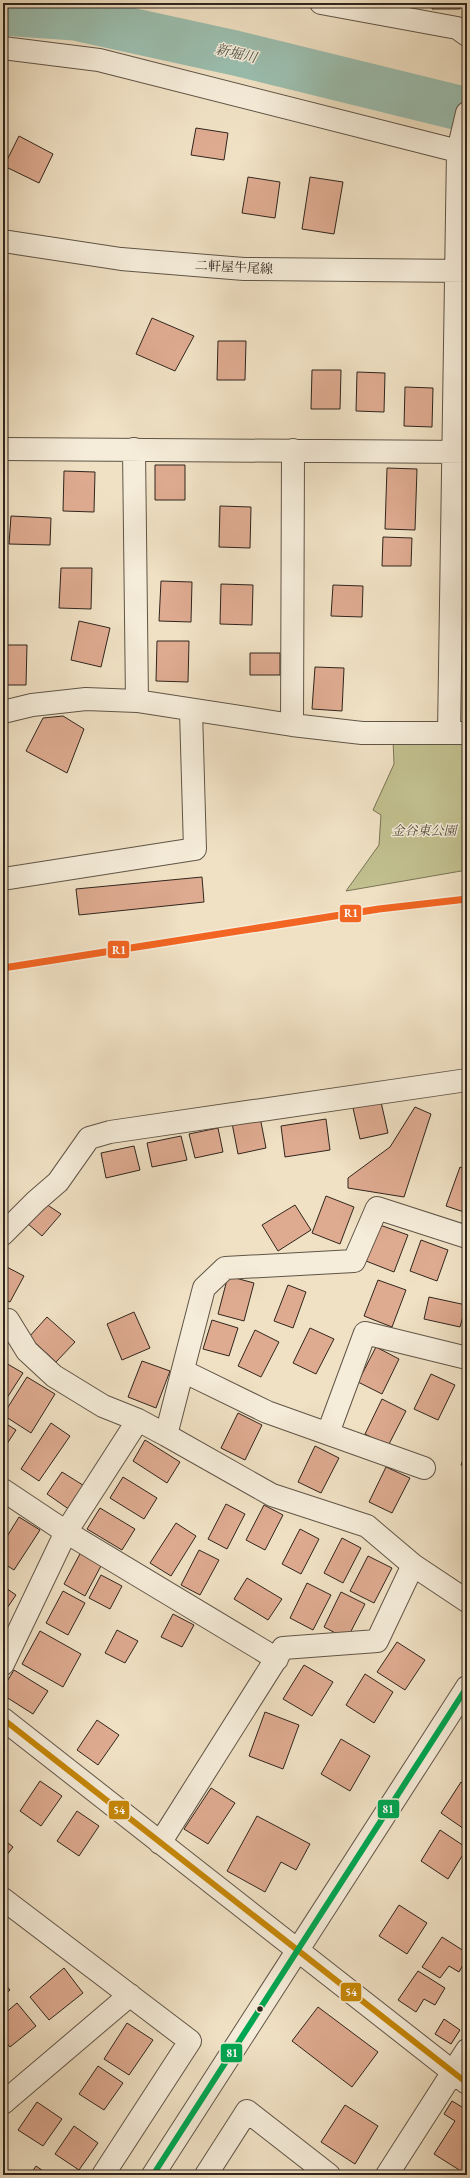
<svg xmlns="http://www.w3.org/2000/svg" width="470" height="2178" viewBox="0 0 470 2178" font-family="'EB Garamond','Noto Serif JP',serif">
<style>
.green{fill:#c2c08f;stroke:#797356}
.lines{fill:none;stroke-linecap:round;stroke-linejoin:round}
.river{stroke:#9bbeae;stroke-width:45}
.building{fill:#deaa90;stroke:#30261d}
.minor-casing{stroke:#605547;stroke-width:24}
.minor{stroke:#f5ecd9;stroke-width:22}
.bus-1-casing{stroke:#f5ecd9;stroke-width:9}
.bus-2-casing{stroke:#f5ecd9;stroke-width:9}
.bus-1{stroke:#c58607;stroke-width:6}
.bus-2{stroke:#00a651;stroke-width:6}
.rail-1-casing{stroke:#f5ecd9;stroke-width:10}
.rail-1{stroke:#f26522;stroke-width:7}
.bus-dot{fill:#30261d;stroke:#f5ecd9;stroke-width:1.5}
.labels{text-anchor:middle;dominant-baseline:central;stroke-width:3;stroke-linejoin:round;paint-order:stroke}
.street-label{font-size:13px;fill:#30261d;stroke:#f5ecd9}
.park-label{font-size:13px;font-style:italic;fill:#544c3a;stroke:#f5ecd9}
.water-label{font-size:14px;font-style:italic;fill:#505448;stroke:#f5ecd9}
.line-badge{stroke:#f5ecd9;stroke-width:1.5}
.badge-label{font-size:11px;text-anchor:middle;font-weight:bold;fill:#fff}
</style>
<rect width="100%" height="100%" fill="#f0e1c4"/>
<filter id="stains"><feTurbulence type="fractalNoise" baseFrequency=".005" numOctaves="4"/><feColorMatrix values="0 0 0 0 .2 0 0 0 0 .09 0 0 0 0 .02 0 0 0 .5 -.17"/></filter>
<radialGradient id="worn" r=".72"><stop offset=".6" stop-color="#630" stop-opacity="0"/><stop offset="1" stop-color="#630" stop-opacity=".3"/></radialGradient>
<!-- green -->
<path class="green" d="M393 739 467 740V870L346 891 379 845 381 815 373 810 394 764Z"/>
<g class="lines">
<!-- river -->
<path class="river" d="M3 13 75 18 235 53 467 110"/>
</g>
<!-- building -->
<path class="building" d="M432 3H460V9H432Z
M196 128 228 133 224 160 191 155Z
M19 136 53 154 39 183 4 166Z
M248 177 280 182 275 218 242 213Z
M310 177 343 182 334 234 302 229Z
M152 318 194 336 175 371 136 354Z
M218 341H246L245 380H217Z
M312 370H341L340 409H311Z
M357 372 385 373 384 412 356 411Z
M405 387 433 388 432 427 404 426Z
M155 465H185V500H155Z
M387 468 417 469 415 530 385 529Z
M64 471 95 472 94 512 63 511Z
M220 506 251 507 250 548 219 547Z
M11 516 51 518 50 545 9 544Z
M383 537 412 538 411 566H382Z
M61 568H92L91 609 59 608Z
M161 581 192 582 191 622 159 621Z
M221 584 253 585 252 625 220 624Z
M333 585 363 586 362 617 331 616Z
M79 621 110 628 101 667 71 660Z
M157 641H189L188 682 156 681Z
M3 645H27L26 685H3Z
M250 653H280V675H250Z
M315 667 344 668 342 711 312 709Z
M63 716 84 729 67 773 26 751 43 718Z
M202 877 204 902 79 915 76 889Z
M381 1102 388 1133 360 1139 353 1108Z
M415 1107 431 1114 404 1197 348 1188V1178L390 1147Z
M260 1117 266 1148 238 1154 232 1123Z
M326 1119 330 1150 285 1157 281 1126Z
M218 1128 223 1152 195 1158 189 1134Z
M181 1136 187 1160 152 1167 147 1143Z
M134 1146 140 1170 106 1178 101 1153Z
M460 1167 467 1170V1213L446 1206Z
M326 1196 354 1207 340 1244 312 1233Z
M46 1204 61 1214 42 1236 27 1223Z
M295 1205 311 1230 278 1251 262 1225Z
M380 1225 408 1235 394 1272 366 1261Z
M421 1240 448 1250 437 1281 410 1271Z
M3 1265 24 1276 10 1302 3 1299Z
M228 1276 254 1283 244 1321 218 1314Z
M378 1280 406 1290 392 1327 364 1316Z
M288 1285 306 1292 293 1328 274 1321Z
M429 1297 466 1305 460 1327 424 1319Z
M134 1312 150 1348 122 1360 107 1324Z
M47 1317 75 1342 56 1362 29 1337Z
M212 1320 238 1328 229 1356 203 1349Z
M310 1328 334 1339 316 1374 293 1363Z
M255 1330 279 1342 261 1377 238 1366Z
M376 1347 399 1359 382 1394 358 1382Z
M142 1361 170 1371 156 1408 128 1397Z
M4 1362 23 1373 3 1404V1364Z
M431 1374 455 1385 438 1420 414 1409Z
M27 1377 55 1394 31 1433 3 1415Z
M382 1399 406 1411 388 1446 365 1434Z
M238 1413 262 1425 245 1460 221 1448Z
M3 1422 16 1430 3 1450Z
M51 1423 70 1436 39 1481 21 1469Z
M145 1440 180 1462 167 1483 133 1461Z
M315 1446 339 1458 321 1493 298 1482Z
M467 1450V1468L461 1465Z
M386 1467 410 1478 392 1513 369 1502Z
M62 1472 86 1487 70 1510 47 1494Z
M123 1477 157 1498 144 1519 110 1498Z
M226 1504 245 1514 227 1549 208 1539Z
M264 1505 283 1515 265 1550 246 1540Z
M100 1508 135 1529 122 1550 87 1529Z
M19 1517 40 1530 14 1570 3 1563V1543Z
M176 1523 196 1536 171 1576 150 1563Z
M300 1529 319 1539 301 1574 282 1564Z
M342 1538 361 1548 343 1583 324 1573Z
M199 1550 219 1560 200 1595 181 1585Z
M81 1552 102 1564 85 1596 64 1584Z
M368 1556 392 1568 374 1603 350 1591Z
M101 1575 122 1586 110 1609 89 1598Z
M247 1578 282 1599 268 1620 234 1599Z
M307 1583 331 1595 313 1630 290 1618Z
M3 1586 16 1595 3 1614Z
M63 1591 85 1603 68 1635 46 1623Z
M341 1592 365 1604 347 1639 324 1627Z
M173 1614 194 1625 182 1647 161 1637Z
M117 1630 138 1641 125 1663 105 1653Z
M40 1631 81 1654 63 1687 22 1664Z
M397 1642 425 1660 405 1690 377 1672Z
M304 1665 333 1682 312 1716 283 1699Z
M14 1670 48 1691 33 1714 3 1695V1688Z
M365 1674 393 1692 374 1723 346 1705Z
M265 1712 299 1725 283 1769 249 1756Z
M97 1720 119 1735 98 1765 77 1750Z
M341 1739 370 1756 350 1791 321 1774Z
M40 1781 62 1796 41 1826 20 1811Z
M461 1782 467 1786V1831L441 1813Z
M211 1788 235 1803 208 1844 184 1829Z
M77 1811 99 1826 79 1856 57 1841Z
M257 1816 310 1844 296 1870 281 1862 265 1892 227 1871Z
M440 1830 467 1848 448 1879 421 1861Z
M3 1839 13 1847 3 1860Z
M399 1905 427 1923 407 1954 379 1936Z
M442 1937 467 1953V1958L459 1972 449 1966 440 1978 422 1967Z
M64 1968 83 1993 49 2020 30 1997Z
M418 1971 445 1988 435 2005 424 1999 416 2012 398 2000Z
M3 1982 10 1990 3 1996Z
M17 2003 36 2026 10 2047 3 2038V2015Z
M318 2007 378 2052 352 2087 292 2041Z
M444 2019 460 2030 451 2044 435 2034Z
M127 2023 153 2040 129 2075 104 2059Z
M98 2066 123 2083 104 2110 79 2094Z
M452 2101 467 2110V2169L464 2173 434 2154 455 2121 444 2114Z
M37 2102 62 2119 43 2146 18 2130Z
M345 2105 378 2126 355 2164 321 2142Z
M74 2126 98 2143 79 2170 55 2154Z
M36 2166 49 2175H30Z"/>
<g class="lines">
<!-- minor casing -->
<g class="minor-casing">
<path id="minor" d="M321 3 457 28 467 35
M3 48 99 60 458 151
M3 241 121 259 244 269 467 271
M3 449 467 452
M134 449 137 701
M3 712 32 705 86 699 137 701 292 725 362 733H467
M292 725 293 450
M449 733 458 151 467 113
M3 879 195 849 191 711
M3 1234 36 1201 58 1182 89 1138 110 1132 467 1080
M3 1320H8L27 1351 54 1376 103 1406 138 1420 166 1435 272 1495 367 1526 413 1565 467 1601
M183 1371 267 1412 424 1468
M328 1433 365 1333 467 1358
M166 1435 204 1288 225 1268 354 1261 377 1208 467 1237
M3 1490 66 1532 277 1659
M3 1664 66 1532 138 1420
M3 1719 467 2083
M160 1843 283 1648 377 1641 413 1565
M3 1899 190 2041 103 2175
M3 2103 130 1995
M153 2175 467 1687
M206 2175 247 2111 329 2175
M387 2175 467 2050"/>
</g>
<!-- minor -->
<use href="#minor" class="minor"/>
<!-- bus-1 casing -->
<g class="bus-1-casing">
<path id="bus-1" d="M3 1719 467 2083"/>
</g>
<!-- bus-2 casing -->
<g class="bus-2-casing">
<path id="bus-2" d="M153 2175 467 1687"/>
</g>
<!-- bus-1 -->
<use href="#bus-1" class="bus-1"/>
<!-- bus-2 -->
<use href="#bus-2" class="bus-2"/>
<!-- rail-1 casing -->
<g class="rail-1-casing">
<path id="rail-1" d="M3 968 379 909 467 899"/>
</g>
<!-- rail-1 -->
<use href="#rail-1" class="rail-1"/>
</g>
<!-- markers -->
<circle class="bus-dot" cx="260" cy="2009" r="3.5"/>
<g class="labels">
<!-- street labels -->
<g class="street-label">
<text transform="translate(234 267) rotate(3)">二軒屋牛尾線</text>
</g>
<!-- park labels -->
<g class="park-label">
<text x="424" y="830">金谷東公園</text>
</g>
<!-- water labels -->
<g class="water-label">
<text transform="translate(236 53) rotate(13)">新堀川</text>
</g>
</g>
<g class="line-badge">
<rect x="339" y="904" width="23" height="19" rx="4" fill="#f26522"/>
<rect x="107" y="940" width="23" height="19" rx="4" fill="#f26522"/>
<rect x="377" y="1799" width="23" height="20" rx="4" fill="#00a651"/>
<rect x="108" y="1800" width="22" height="20" rx="4" fill="#c58607"/>
<rect x="340" y="1982" width="22" height="20" rx="4" fill="#c58607"/>
<rect x="220" y="2043" width="23" height="20" rx="4" fill="#00a651"/>
</g>
<g class="badge-label">
<text x="351" y="917">R1</text>
<text x="119" y="954">R1</text>
<text x="388" y="1813">81</text>
<text x="119" y="1814">54</text>
<text x="351" y="1996">54</text>
<text x="232" y="2057">81</text>
</g>
<!-- margin -->
<rect width="470" height="2178" fill="none" stroke="#f0e1c4" stroke-width="16"/>
<rect x="4" y="4" width="462" height="2170" fill="none" stroke="#30261d" stroke-width="2"/>
<rect x="8" y="8" width="454" height="2162" fill="none" stroke="#30261d"/>
<rect width="100%" height="100%" filter="url(#stains)"/>
<rect width="100%" height="100%" fill="url(#worn)"/>
</svg>
